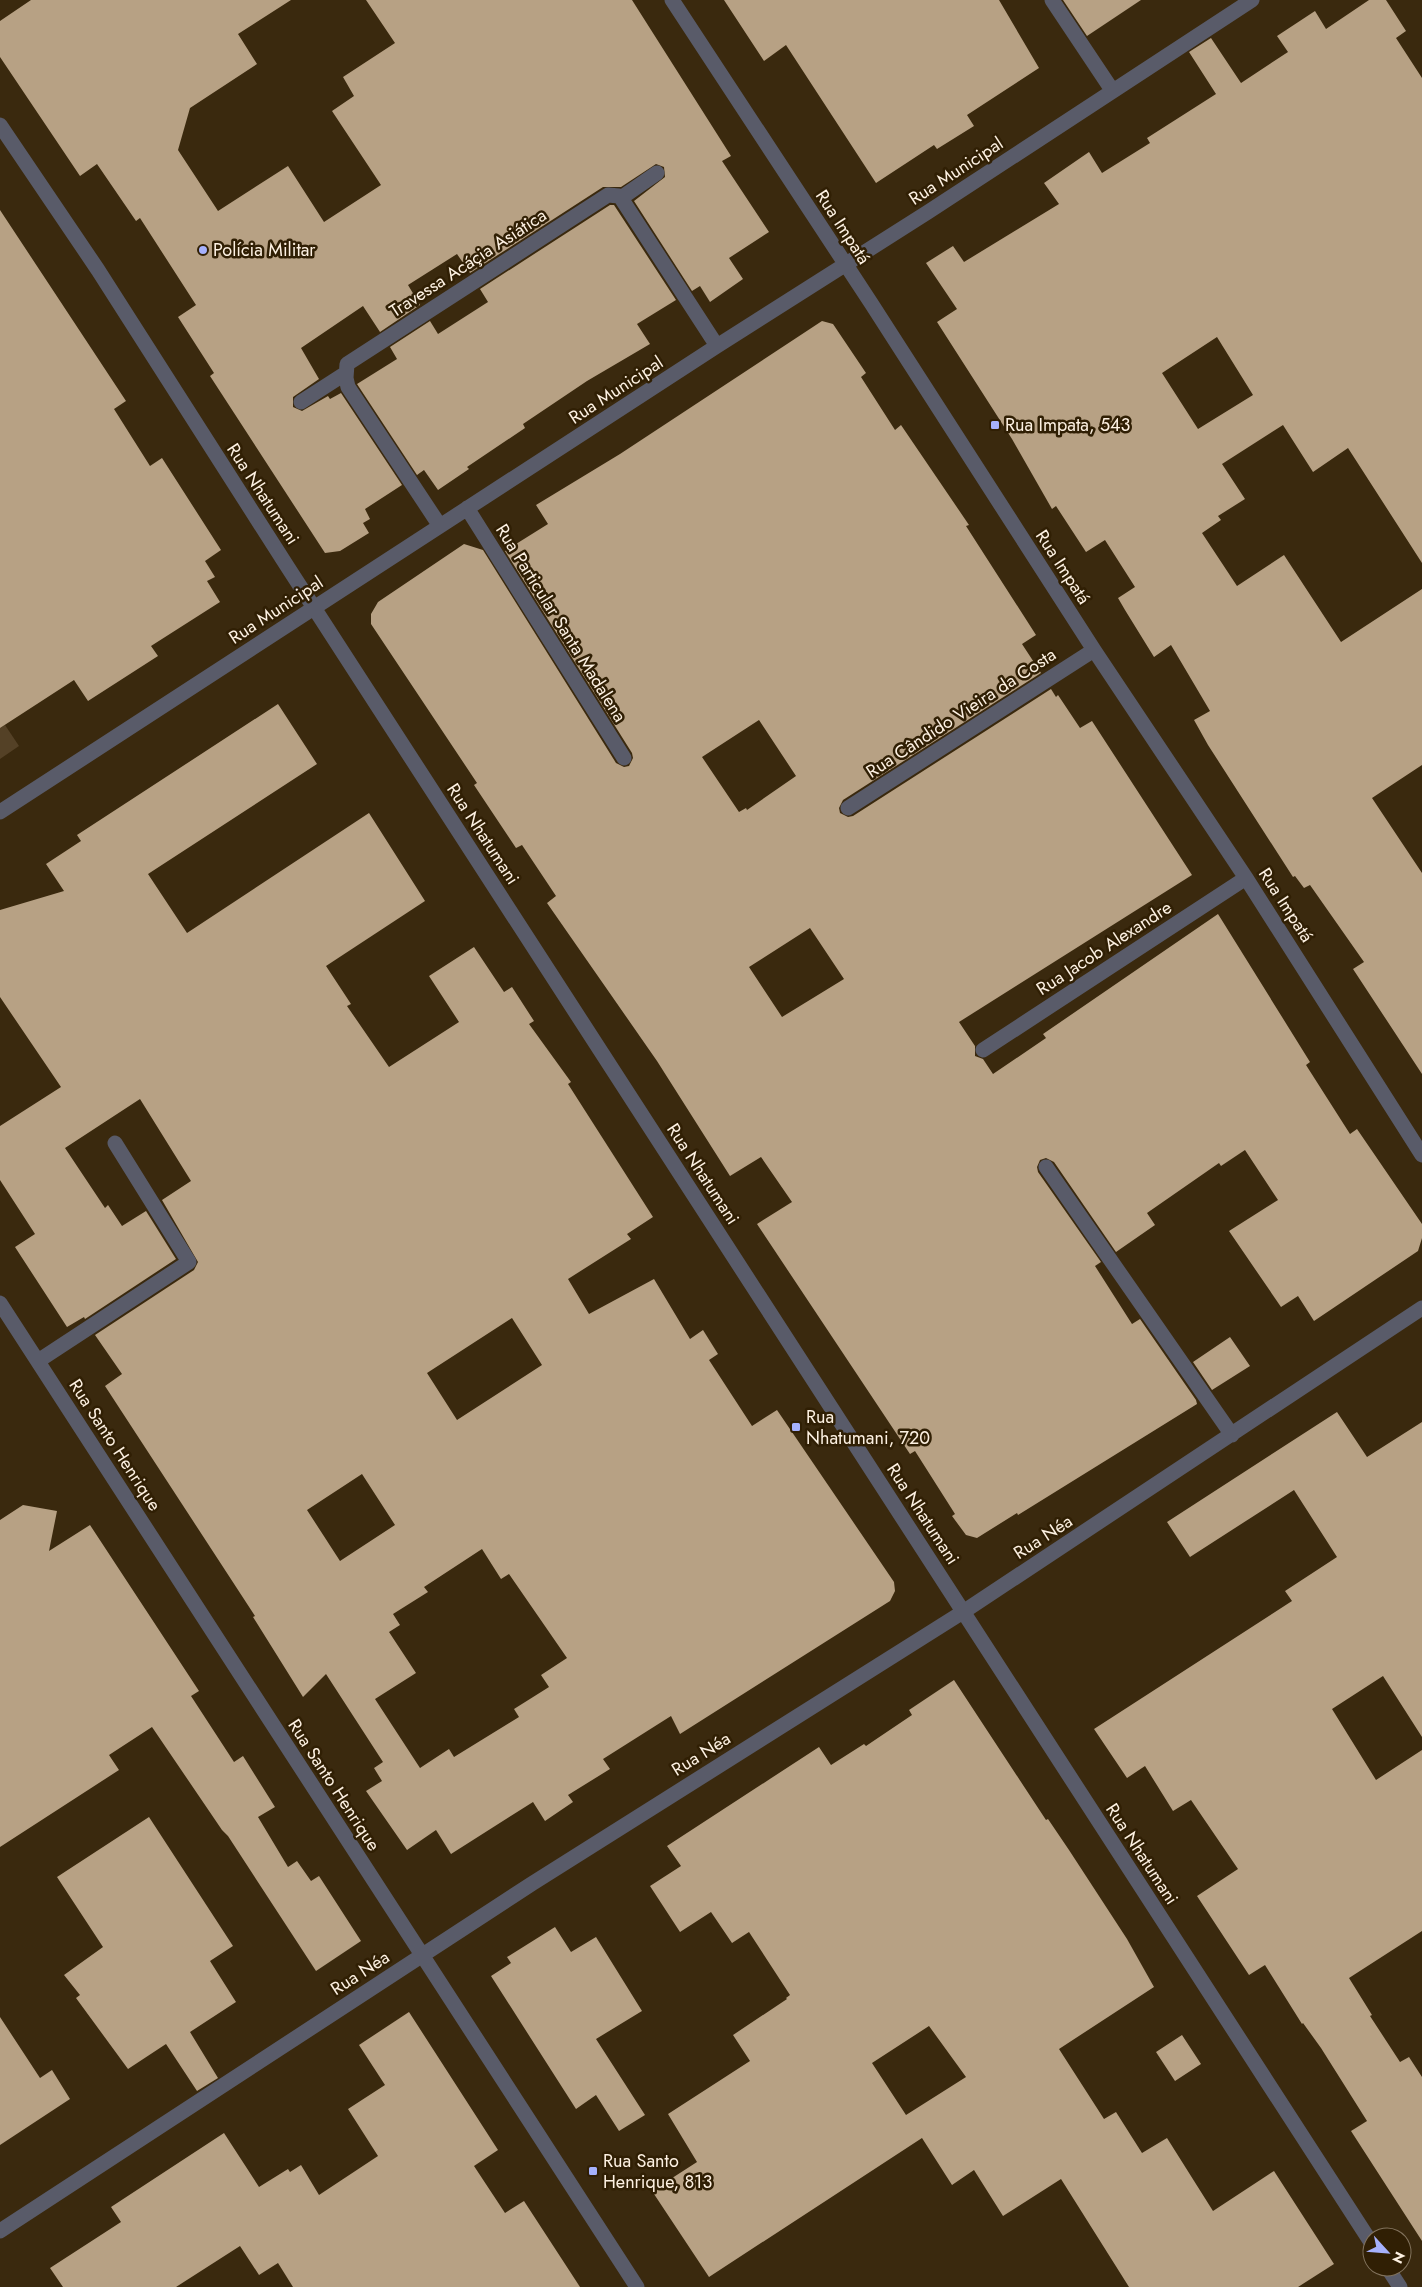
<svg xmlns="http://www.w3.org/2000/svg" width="1422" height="2287" viewBox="0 0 1422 2287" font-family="Jost,sans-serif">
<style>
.green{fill:#544126}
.building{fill:#b7a184;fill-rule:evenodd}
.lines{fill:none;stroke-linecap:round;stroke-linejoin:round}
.minor{stroke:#595b69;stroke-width:15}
.poi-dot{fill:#a6b1fc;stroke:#301f04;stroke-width:2}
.labels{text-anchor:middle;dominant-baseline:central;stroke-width:5;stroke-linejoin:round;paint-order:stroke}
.street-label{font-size:18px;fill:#fdf1e2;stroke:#301f04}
.poi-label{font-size:18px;fill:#fdf1e2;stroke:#301f04;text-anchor:start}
</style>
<rect width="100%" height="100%" fill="#3a290e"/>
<!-- green -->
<path class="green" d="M5 725 19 746 0 759V728Z"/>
<!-- building -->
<path class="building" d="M31 0H291L238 34 257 64 190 108 178 150 218 211 288 166 324 222 381 185 332 111 354 96 343 77 395 43 366 0H632L731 156 722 161 769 232 729 258 743 279 710 302 700 286 692 291 634 201 665 177 664 167 656 164 621 187H603L470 273 457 254 408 285 420 305 380 332 363 306 301 348 319 379 293 397V407L302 411 328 396 330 399 341 393 402 485 365 509 370 519 363 523 369 533 340 551 325 553 210 376 214 373 178 317 196 305 140 218 136 221 97 164 80 176 0 57V21Z
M724 0H999L1039 68 967 115 974 126 937 149 934 145 876 183 786 45 764 61Z
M1063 0H1141L1087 36Z
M1369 0H1386L1406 31 1396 38 1422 78V563L1348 448 1313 472 1283 425 1222 464 1245 499 1218 516 1221 520 1202 533 1237 586 1284 555 1341 642 1422 589V765L1372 798 1422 873V1074L1353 969 1364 962 1310 885 1304 888 1295 876 1293 877 1208 745 1194 720 1210 711 1171 645 1154 657 1125 610 1118 598 1135 587 1105 540 1086 552 1056 506 1052 509 1012 439 937 322 957 309 926 263 953 246 964 262 1059 204 1044 183 1089 152 1102 173 1150 143 1147 138 1216 94 1189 52 1211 38 1241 83 1288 52 1277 36 1315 11 1326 29ZM1217 337 1253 395 1198 429 1162 373Z
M610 205H614L676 300 637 324 650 344 587 381 523 424 525 428 467 467 469 469 438 490 424 470 417 475 357 384 397 359 390 347 430 321 438 334 488 302 480 289Z
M0 210 126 401 114 409 150 466 162 458 221 550 205 561 215 577 207 581 220 602 151 646 158 656 88 701 74 680 0 728Z
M822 321 833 324 866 373 861 377 895 430 901 425 969 525 966 526 1036 635 1022 644 1041 673 843 800 839 808 840 813 848 817 853 816 1051 689 1056 697 1058 695 1080 728 1092 721 1192 875 959 1022 975 1046V1056L983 1059 993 1074 1046 1038 1043 1034 1218 914 1310 1062 1306 1065 1350 1134 1357 1129 1422 1224V1238L1418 1251 1314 1321 1298 1296 1281 1307 1229 1231 1278 1200 1245 1150 1221 1166 1219 1163 1147 1213 1155 1225 1116 1252 1054 1162 1046 1158 1040 1160 1037 1167 1038 1172 1101 1262 1095 1266 1132 1324 1140 1319 1196 1400 1197 1404 1018 1515 1017 1513 977 1538 966 1535 952 1516 955 1514 915 1451 910 1454 757 1224 792 1202 761 1157 730 1176 657 1061 547 903 556 896 522 845 516 848 474 785 477 783 371 624V614L378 602 464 544 483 550 616 763 624 767 629 766 633 758 632 753 505 551 548 524 536 505 620 454ZM759 720 796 776 747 810 746 808 739 812 702 757ZM810 928 844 979 782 1017 749 967Z
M278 704 317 764 148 874 187 933 369 813 425 901 326 966 351 1004 347 1006 389 1067 459 1022 429 976 474 947 504 992 512 987 534 1021 529 1024 571 1082 568 1084 653 1217 627 1234 631 1239 568 1279 589 1314 654 1279 690 1339 703 1330 718 1354 709 1360 752 1426 777 1410 894 1582 895 1591 890 1601 680 1734 671 1716 603 1759 610 1769 568 1795 573 1802 545 1821 533 1802 451 1854 436 1830 407 1850 366 1791 382 1781 374 1768 383 1762 326 1674 303 1697 253 1617 255 1616 105 1386 122 1374 95 1335 194 1270 198 1262 162 1200 191 1181 140 1099 65 1148 105 1208 108 1205 122 1226 146 1211 176 1259 85 1319 84 1317 67 1327 15 1247 35 1234 0 1180V1126L61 1087 0 997V910L64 891 46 864 81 841 77 835ZM512 1318 542 1365 457 1420 427 1373ZM362 1474 395 1525 340 1561 307 1510ZM482 1549 501 1579 509 1574 567 1658 541 1675 549 1687 514 1709 519 1717 454 1757 449 1749 420 1768 375 1699 416 1673 389 1632 400 1625 393 1614 428 1592 424 1587Z
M1230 1337 1250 1366 1212 1390 1193 1362Z
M1337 1412 1367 1457 1422 1422V1737L1383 1676 1332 1709 1376 1780 1422 1750V1931L1349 1978 1372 2015 1370 2016 1400 2062 1409 2057 1422 2077V2241L1351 2131 1367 2121 1321 2048 1303 2023 1302 2024 1265 1965 1249 1975 1197 1896 1238 1869 1191 1800 1173 1811 1145 1766 1127 1778 1094 1729 1292 1601 1285 1591 1337 1557 1294 1490 1190 1557 1167 1522Z
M23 1505 57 1511 49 1551 90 1525 199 1691 191 1696 234 1762 243 1756 275 1807 258 1817 288 1867 297 1861 311 1881 319 1876 361 1941 316 1971 228 1836 222 1830 152 1727 109 1755 119 1770 0 1847V1520Z
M954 1680 1046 1820 1048 1819 1069 1850 1127 1939 1154 1987 1059 2049 1104 2119 1116 2112 1142 2153 1167 2138 1213 2211 1274 2171 1334 2264 1298 2287H1129L1061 2179 1003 2216 974 2170 952 2185 922 2138 709 2277 652 2191 697 2162 668 2114 750 2061 733 2035 787 1999 786 1998 790 1995 749 1932 732 1943 711 1912 680 1932 650 1886 681 1866 667 1846 819 1747 831 1765 864 1744 866 1746 912 1715 909 1710ZM929 2026 966 2077 906 2115 872 2063Z
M149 1817 233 1946 210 1961 236 2002 190 2032 218 2078 197 2091 166 2044 128 2069 76 1998 80 1995 64 1975 103 1947 57 1877Z
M555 1927 571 1952 596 1937 642 2011 596 2039 645 2115 619 2131 596 2095 576 2109 491 1976 511 1963 507 1957Z
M409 2012 498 2150 474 2166 505 2213 524 2201 580 2287H293L278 2263 259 2275 240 2246 176 2287H63L50 2268 121 2222 111 2207 224 2133 259 2187 288 2169 290 2172 301 2165 319 2195 378 2156 348 2109 385 2085 359 2045Z
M0 2017 40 2078 52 2070 70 2099 0 2145Z
M1182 2035 1201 2064 1175 2081 1156 2052Z"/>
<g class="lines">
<!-- minor -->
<path class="minor" d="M672 0 871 303 1094 650 1246 878 1422 1155
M1052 0 1112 90
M0 125 98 270 287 566 1372 2244
M621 198 657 173
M301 402 346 373
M467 508 624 758
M440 526 348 387 346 378 347 364 608 195 619 196 621 198 717 346
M848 808 1094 650
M0 812 717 346 928 212 1252 0
M983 1050 1246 878
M1046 1167 1232 1435
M0 1303 637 2287
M38 1361 189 1262 115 1143
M0 2231 533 1883 963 1612 1422 1308
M1387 2267 1400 2287"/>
</g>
<!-- markers -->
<g class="poi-dot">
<circle cx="203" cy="250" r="5"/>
<rect x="990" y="420" width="10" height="10" rx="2.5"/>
<rect x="791" y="1422" width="10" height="10" rx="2.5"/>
<rect x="588" y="2166" width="10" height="10" rx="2.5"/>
</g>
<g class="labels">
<!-- street labels -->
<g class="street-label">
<text transform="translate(956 171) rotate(-33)">Rua Municipal</text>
<text transform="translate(843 227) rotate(57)">Rua Impatá</text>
<text transform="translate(468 263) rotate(-33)">Travessa Acáçia Asiática</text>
<text transform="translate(616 390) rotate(-33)">Rua Municipal</text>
<text transform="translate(263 494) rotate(57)">Rua Nhatumani</text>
<text transform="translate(1063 567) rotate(57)">Rua Impatá</text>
<text transform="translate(276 610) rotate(-33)">Rua Municipal</text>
<text transform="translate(561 623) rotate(58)">Rua Particular Santa Madalena</text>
<text transform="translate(961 713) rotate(-33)">Rua Cândido Vieira da Costa</text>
<text transform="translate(483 834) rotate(57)">Rua Nhatumani</text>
<text transform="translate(1286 905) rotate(57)">Rua Impatá</text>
<text transform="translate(1104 948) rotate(-33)">Rua Jacob Alexandre</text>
<text transform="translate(703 1174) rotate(57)">Rua Nhatumani</text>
<text transform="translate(115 1445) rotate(57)">Rua Santo Henrique</text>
<text transform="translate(923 1514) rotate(57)">Rua Nhatumani</text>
<text transform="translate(1043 1537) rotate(-33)">Rua Néa</text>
<text transform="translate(701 1754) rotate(-32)">Rua Néa</text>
<text transform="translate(334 1785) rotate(57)">Rua Santo Henrique</text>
<text transform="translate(1142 1854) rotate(57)">Rua Nhatumani</text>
<text transform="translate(360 1973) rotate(-33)">Rua Néa</text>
</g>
<!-- poi labels -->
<g class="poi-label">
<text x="213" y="250">Polícia Militar</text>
<text x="1005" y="425">Rua Impata, 543</text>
<text x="806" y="1417">Rua<tspan x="806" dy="21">Nhatumani, 720</tspan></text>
<text x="603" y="2161">Rua Santo<tspan x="603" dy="21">Henrique, 813</tspan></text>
</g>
</g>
<!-- north arrow -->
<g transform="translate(1387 2252) rotate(116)"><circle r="24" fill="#301f04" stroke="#82735d"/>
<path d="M0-4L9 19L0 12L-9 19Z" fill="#a6b1fc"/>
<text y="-8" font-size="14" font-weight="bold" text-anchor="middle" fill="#fdf1e2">N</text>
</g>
</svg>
